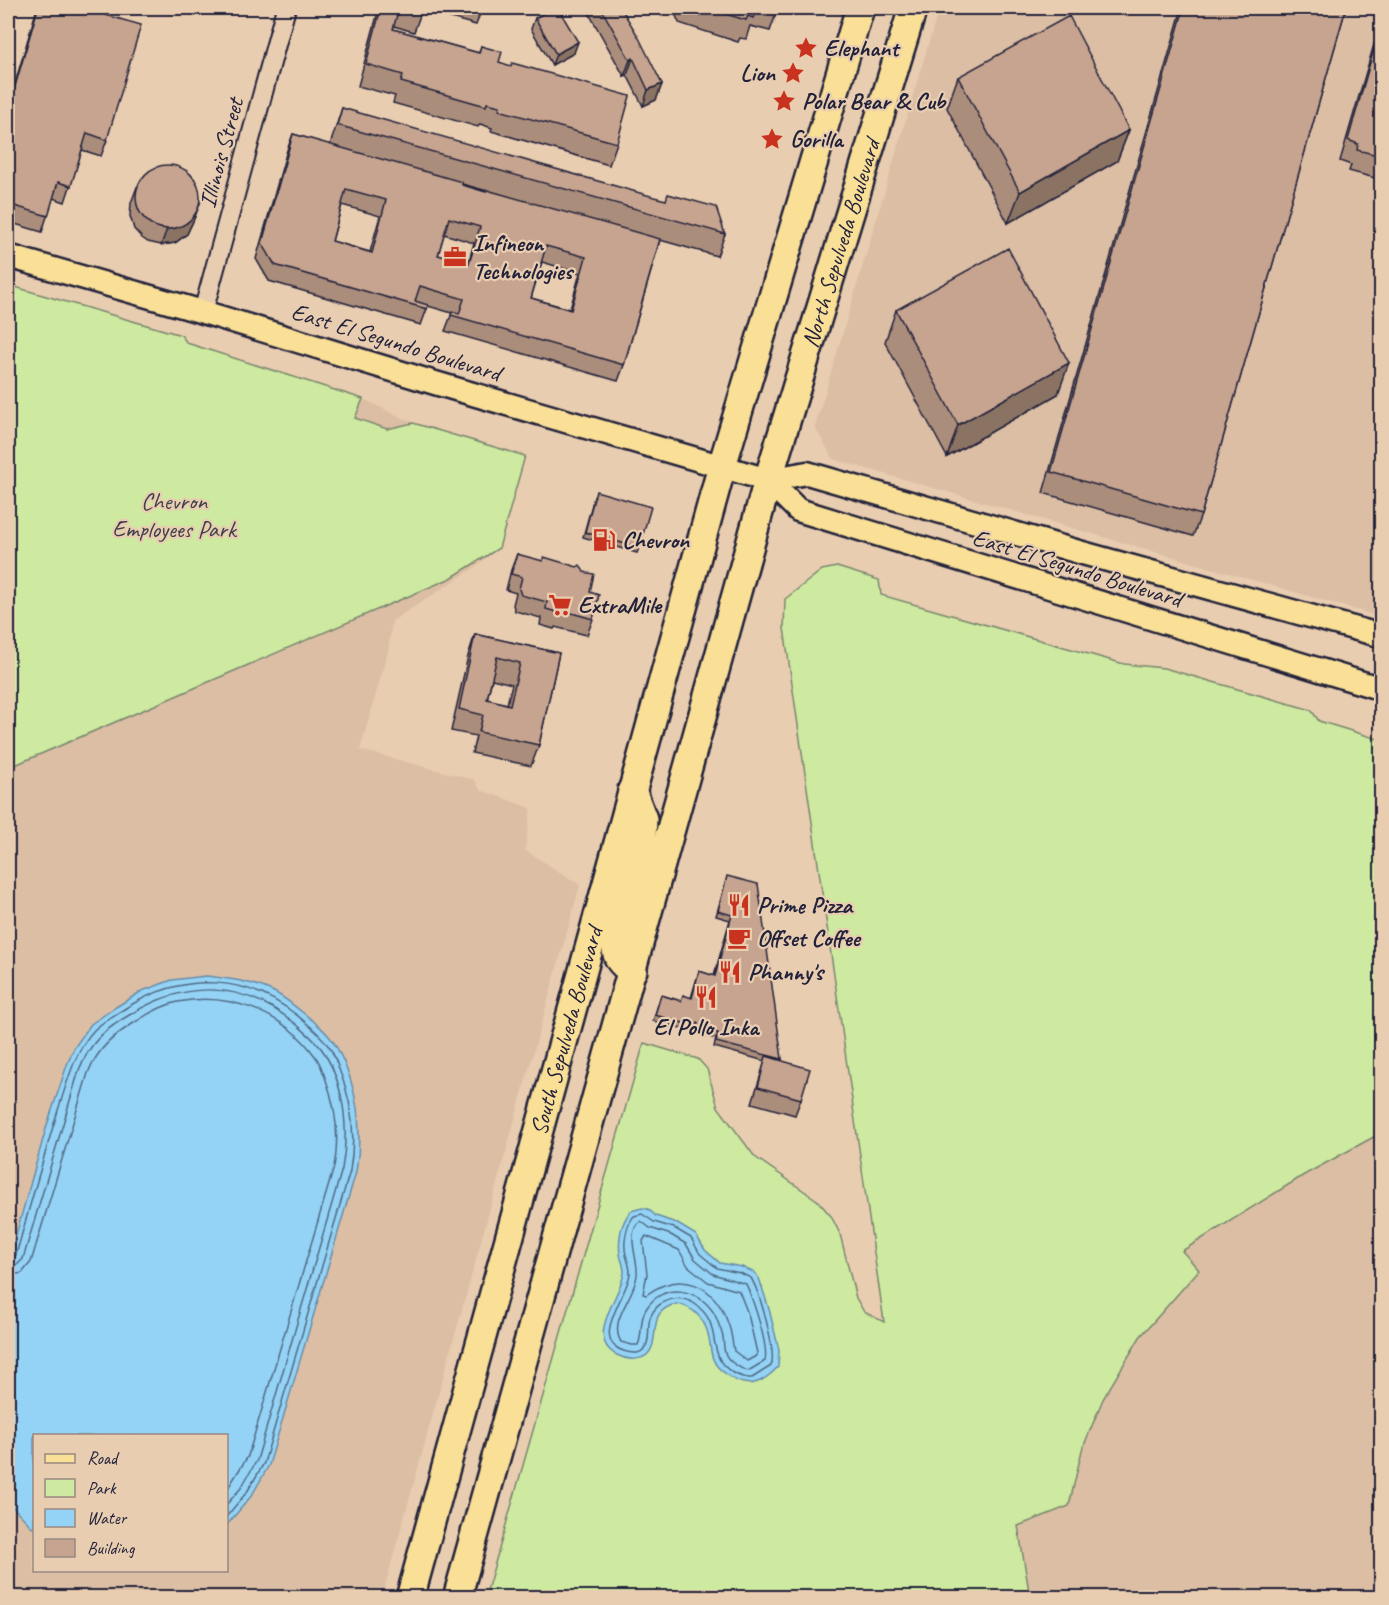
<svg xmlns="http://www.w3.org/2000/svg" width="1389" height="1605" viewBox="0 0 1389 1605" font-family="Caveat,sans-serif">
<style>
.built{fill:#dbbea4;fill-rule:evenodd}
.green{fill:#cee9a0;stroke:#78866e;stroke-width:1.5}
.water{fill:#94d3f5;stroke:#668cab;stroke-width:1.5}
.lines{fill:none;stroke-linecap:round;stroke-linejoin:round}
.shore{stroke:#506985;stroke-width:1.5}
.minor-casing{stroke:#22223b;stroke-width:22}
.major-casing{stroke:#22223b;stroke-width:27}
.highway-casing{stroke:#22223b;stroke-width:32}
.minor{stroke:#e9cdb0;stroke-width:18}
.major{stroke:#fadf96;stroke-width:22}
.highway{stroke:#fadf96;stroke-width:27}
.wall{fill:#ab8d7b;stroke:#22223b;stroke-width:1.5;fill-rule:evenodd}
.shaded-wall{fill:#8b7364;stroke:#22223b;stroke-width:1.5}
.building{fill:#c7a48f;stroke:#22223b;stroke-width:1.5;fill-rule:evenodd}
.labels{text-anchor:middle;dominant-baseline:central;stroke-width:4.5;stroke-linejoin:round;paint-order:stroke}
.poi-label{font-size:24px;font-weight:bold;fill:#22223b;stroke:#e9cdb0;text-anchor:start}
.street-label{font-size:24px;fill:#22223b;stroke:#e9cdb0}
.park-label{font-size:24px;fill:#3c404a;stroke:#e9cdb0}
</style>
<rect width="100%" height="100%" fill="#e9cdb0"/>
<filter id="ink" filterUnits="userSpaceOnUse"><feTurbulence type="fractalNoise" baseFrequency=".0167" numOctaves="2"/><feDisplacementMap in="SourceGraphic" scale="12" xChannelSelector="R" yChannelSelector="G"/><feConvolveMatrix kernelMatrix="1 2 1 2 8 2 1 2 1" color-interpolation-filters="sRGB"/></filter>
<g filter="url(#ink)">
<!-- built -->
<path class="built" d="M939 8H1381V617L833 459 815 427Z
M8 285 181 335 187 343 363 399 413 423 525 456 499 548 474 568 392 621 388 651 360 750 475 780 480 790 531 808 525 850 580 885 382 1597H8ZM34 1436H226V1570H34Z
M1381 1133V1597H1030L1018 1526 1069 1506 1082 1450 1103 1399 1140 1337 1199 1270 1182 1251 1304 1175Z"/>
<!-- green -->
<path class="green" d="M8 285 181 335 187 343 363 399 355 418 387 429 413 423 525 456 499 548 451 578 8 768Z
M837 567 879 580 881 595 1124 664 1164 668 1311 710 1319 721 1381 740V1133L1304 1175 1182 1251 1199 1270 1140 1337 1103 1399 1082 1450 1069 1506 1018 1526 1030 1597 485 1598 644 1043 698 1059 707 1069 718 1107 755 1157 817 1200 831 1216 840 1234 856 1298 864 1312 884 1322 784 628 785 599 822 570Z"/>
<!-- water -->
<path class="water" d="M206 976C229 979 251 981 272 991 283 996 293 1005 302 1012 315 1022 329 1033 337 1048 358 1086 363 1130 356 1172L269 1465 252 1495 227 1525 226 1436H34V1529L8 1502V1263L47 1125 67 1065 74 1048 91 1024 116 1007 142 991 172 980Z
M642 1208 648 1209 656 1216 676 1223 696 1235 705 1250 720 1263 742 1267 755 1273 759 1278 769 1309 779 1350 778 1367C761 1385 746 1390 726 1374 721 1370 716 1367 714 1361 710 1354 711 1346 709 1338 706 1321 695 1307 677 1304 650 1309 658 1329 652 1347 647 1362 629 1361 617 1355 583 1338 623 1293 624 1272 624 1265 621 1260 620 1254 618 1239 621 1222 631 1211Z"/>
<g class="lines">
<!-- shore -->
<path class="shore" d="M642 1214 654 1222 674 1228 691 1238 700 1254 717 1268 740 1273 751 1278C760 1293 777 1352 771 1366L752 1378C741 1379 723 1369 719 1358 710 1337 718 1321 695 1304 680 1293 657 1299 650 1318 647 1327 651 1341 644 1349 639 1355 634 1353 627 1352 586 1342 629 1294 630 1273 630 1267 628 1261 626 1255 623 1243 626 1225 634 1216Z
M641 1221 650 1228 671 1235 686 1244 695 1259 713 1274 746 1284C753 1300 769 1346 765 1361L748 1371C741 1369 729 1362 726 1355 723 1350 724 1342 723 1337 721 1329 718 1322 715 1315 700 1288 663 1281 646 1309 639 1320 643 1334 638 1345H632L621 1342C608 1320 635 1297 637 1275 639 1259 624 1233 641 1221Z
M646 1236 679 1250 688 1266 708 1282 739 1291 748 1314 757 1353 756 1356 747 1361 734 1351C732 1342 732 1333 728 1323 714 1284 681 1269 646 1295L643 1294 647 1274 643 1241Z
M8 1260 13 1259 16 1255C30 1205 44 1156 59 1107 68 1080 75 1050 95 1029 105 1020 118 1013 129 1006 185 972 247 975 298 1016 310 1026 321 1035 330 1048 334 1054 336 1062 339 1069 353 1103 356 1135 350 1171L264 1463 247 1492 226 1517
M8 1267 17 1265 23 1259 79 1070C90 1042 105 1029 131 1014 188 979 244 982 296 1024 306 1033 318 1042 325 1054 345 1087 349 1132 342 1169L257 1460 241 1488 226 1505
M8 1276 22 1273 31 1262 88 1073C98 1048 114 1035 137 1021 149 1013 163 1005 178 1002 229 991 285 1014 315 1056 320 1062 322 1070 325 1077 336 1107 340 1136 334 1167L248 1456 226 1491"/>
<!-- minor casing -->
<g class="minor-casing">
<path id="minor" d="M203 312 286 8"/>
</g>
<!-- major casing -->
<g class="major-casing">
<path id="major" d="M8 256 203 312 435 383 768 480 807 473 1079 552 1382 636
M768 480 798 510 1382 689"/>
</g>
<!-- highway casing -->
<g class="highway-casing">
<g id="highway">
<path d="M632 790 643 819 642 838 616 950C618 961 623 966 633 970"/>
<path id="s1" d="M410 1598 722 466 860 8"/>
<path id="s2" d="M457 1598 768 480 913 8"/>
</g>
</g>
<!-- minor -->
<use href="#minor" class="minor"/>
<!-- major -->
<use href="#major" class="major"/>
<!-- highway -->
<use href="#highway" class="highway"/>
</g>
<!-- wall -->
<path class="wall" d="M37 8H81L107 140 101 156 82 150 65 202 53 198 42 232 8 222V107Z
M379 8H482L476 25 422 10 414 32 394 26 393 29 479 53 481 46 499 62 617 143 609 165 491 131 492 128 480 124 478 127 393 103 395 96 358 86Z
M586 8H621L662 84 656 100 643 106 627 75 624 76Z
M667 8H778L770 31 750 26 746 39 740 38 738 42 679 23 673 9Z
M1182 8H1346L1201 515 1193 536 1043 493Z
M1382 17V180L1349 171 1351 165 1340 161Z
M535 18 574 53 552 65 531 29Z
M958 77 1129 130 1117 161 1008 223 947 108Z
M342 108 725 234 717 256 660 240 624 365 618 381 445 331 452 313 428 306 421 325 269 281 256 259 287 150 293 134 330 145ZM462 184 487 191 486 192 462 185ZM342 205 380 216 370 252 332 241ZM444 234 474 243 468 264 438 255ZM542 262 580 273 570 309 531 298Z
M137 187 200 203 194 219 187 234 175 243 161 245 148 242 142 238 134 229 130 216 131 203Z
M896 310 1058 394 947 457 885 342Z
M594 497 639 548 637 553 583 537Z
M517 554 590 592 593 619 587 635 555 627 554 629 540 625 541 618 515 611 513 605 516 593 506 590 511 570Z
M475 634 559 653 539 745 531 766 472 753 476 736 451 731 468 656ZM492 679 512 684 507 704 487 699Z
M726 881 782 1059 781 1061 801 1099 795 1115 752 1103 765 1061 714 1047 716 1039 695 1033 696 1028 686 1026 685 1029 653 1021 661 995 681 1001 691 998 699 971 714 976 730 920 716 916Z"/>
<!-- shaded-wall -->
<path class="shaded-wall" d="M578 42 574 53 552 65 556 54Z
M633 58 627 75 624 76 630 60Z
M662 84 656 100 643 106 648 90Z
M1129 130 1117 161 1008 223 1020 192Z
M200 203 194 219 187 234 175 243 161 245 167 229Z
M1069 363 1058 394 947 457 958 425Z"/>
<!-- building -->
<path class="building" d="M38 8H81L141 25 107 140 87 133 71 186 58 182 48 216 8 204V110Z
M381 8H399L393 29 479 53 481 46 502 52 499 62 511 66 512 63 630 96 617 143 499 110 500 106 487 103 486 106 401 82 403 75 366 64Z
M412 8H423L422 10Z
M554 8H558L578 42 556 54 535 18Z
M601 8H621L638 36 662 84 648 90 633 58 630 60Z
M705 8H757L753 18 748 16 746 20Z
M1184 8H1346L1201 515 1051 472Z
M1069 16 1129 130 1020 192 958 77Z
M1382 21V156L1357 150 1358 144 1348 140Z
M342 108 654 197 666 200 668 194 716 207 725 234 337 125Z
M293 134 462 182V185L486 192 487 190 660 239 624 365 451 315 452 311 459 314 464 299 420 286 415 301 428 305 427 309 275 265 262 243ZM346 189 386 200 372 253 332 241ZM449 218 480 227 469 264 438 255ZM546 246 586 257 571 310 531 298Z
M136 197a32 32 0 1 1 64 0a32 32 0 1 1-64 0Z
M1008 248 1069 363 958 425 896 310Z
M596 491 651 507 639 548 585 532Z
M517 554 543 561 544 557 577 567 580 565 584 572 594 574 590 592 599 595 593 619 561 610 560 613 546 609 547 602 521 595 519 589 522 577 511 574Z
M475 634 559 653 539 745 479 732 483 715 459 709ZM497 657 520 663 510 705 487 699Z
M727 876 758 884 782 1059 716 1042 718 1033 697 1027 698 1023 688 1020 687 1024 655 1015 661 995 681 1001 683 995 692 998 699 971 715 976 732 915 718 911Z
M766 1056 810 1069 801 1099 758 1087Z"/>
</g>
<!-- icons -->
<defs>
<g id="sight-bare" transform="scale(1.8)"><path d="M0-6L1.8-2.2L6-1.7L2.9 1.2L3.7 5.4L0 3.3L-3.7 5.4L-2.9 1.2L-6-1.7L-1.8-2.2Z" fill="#c8321e" stroke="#e9cdb0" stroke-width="2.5" paint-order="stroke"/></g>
<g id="office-bare" transform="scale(1.8)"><path d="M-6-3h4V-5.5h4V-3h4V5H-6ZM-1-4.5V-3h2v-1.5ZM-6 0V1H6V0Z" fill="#c8321e" stroke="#e9cdb0" stroke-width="2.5" paint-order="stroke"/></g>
<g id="fuel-bare" transform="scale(1.8)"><path d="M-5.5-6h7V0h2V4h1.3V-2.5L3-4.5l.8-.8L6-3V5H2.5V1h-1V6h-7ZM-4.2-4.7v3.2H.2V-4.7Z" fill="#c8321e" stroke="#e9cdb0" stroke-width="2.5" paint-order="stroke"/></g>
<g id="supermarket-bare" transform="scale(1.8)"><path d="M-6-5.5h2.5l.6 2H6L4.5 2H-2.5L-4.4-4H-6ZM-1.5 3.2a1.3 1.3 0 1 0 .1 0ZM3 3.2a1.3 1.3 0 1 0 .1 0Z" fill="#c8321e" stroke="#e9cdb0" stroke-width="2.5" paint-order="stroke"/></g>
<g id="restaurant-bare" transform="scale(1.8)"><path d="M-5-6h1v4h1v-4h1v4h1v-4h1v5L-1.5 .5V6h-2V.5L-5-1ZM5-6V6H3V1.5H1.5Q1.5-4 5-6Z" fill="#c8321e" stroke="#e9cdb0" stroke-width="2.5" paint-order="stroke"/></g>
<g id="cafe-bare" transform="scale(1.8)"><path d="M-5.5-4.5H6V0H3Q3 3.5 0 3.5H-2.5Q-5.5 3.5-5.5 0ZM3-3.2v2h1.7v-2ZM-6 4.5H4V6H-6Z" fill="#c8321e" stroke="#e9cdb0" stroke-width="2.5" paint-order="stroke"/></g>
</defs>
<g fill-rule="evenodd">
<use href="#sight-bare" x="806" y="48"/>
<use href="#sight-bare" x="793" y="73"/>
<use href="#sight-bare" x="784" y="101"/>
<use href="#sight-bare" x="772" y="139"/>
<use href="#office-bare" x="455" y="257"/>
<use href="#fuel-bare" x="604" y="540"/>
<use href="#supermarket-bare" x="560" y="605"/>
<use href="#restaurant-bare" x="739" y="905"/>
<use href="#cafe-bare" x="739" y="938"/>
<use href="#restaurant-bare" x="730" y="972"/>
<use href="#restaurant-bare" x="706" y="997"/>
</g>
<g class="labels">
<!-- poi labels -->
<g class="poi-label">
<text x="824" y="48">Elephant</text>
<text x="775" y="73" text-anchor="end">Lion</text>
<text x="802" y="101">Polar Bear &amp; Cub</text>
<text x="790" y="139">Gorilla</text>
<text x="473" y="243">Infineon<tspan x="473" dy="28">Technologies</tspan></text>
<text x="622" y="540">Chevron</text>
<text x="578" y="605">ExtraMile</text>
<text x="757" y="905">Prime Pizza</text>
<text x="757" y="938">Offset Coffee</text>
<text x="748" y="972">Phanny's</text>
<text x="706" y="1027" text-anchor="middle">El Pollo Inka</text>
</g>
<!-- street labels -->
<g class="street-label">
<text transform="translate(221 153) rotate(-75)">Illinois Street</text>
<text stroke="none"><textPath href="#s2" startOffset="1408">North Sepulveda Boulevard</textPath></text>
<text transform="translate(396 342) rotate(17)">East El Segundo Boulevard</text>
<text transform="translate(1077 568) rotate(17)">East El Segundo Boulevard</text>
<text stroke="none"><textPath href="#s1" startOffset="588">South Sepulveda Boulevard</textPath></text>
</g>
<!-- park labels -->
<g class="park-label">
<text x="174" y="501">Chevron<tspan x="174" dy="28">Employees Park</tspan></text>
</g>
</g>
<!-- margin -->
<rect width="1389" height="1605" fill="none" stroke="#e9cdb0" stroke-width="30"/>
<rect x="15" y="15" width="1359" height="1575" fill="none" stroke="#22223b" stroke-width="2" filter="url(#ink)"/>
<!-- legend -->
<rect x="33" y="1434" width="195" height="138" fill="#e9cdb0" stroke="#998981" stroke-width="1.5"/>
<rect x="45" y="1454" width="30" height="9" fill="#fadf96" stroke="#998981" stroke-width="1.5"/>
<text x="87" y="1464" font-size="18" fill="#22223b">Road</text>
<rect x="45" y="1479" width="30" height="18" fill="#cee9a0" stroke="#998981" stroke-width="1.5"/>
<text x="87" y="1494" font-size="18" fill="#22223b">Park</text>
<rect x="45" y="1509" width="30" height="18" fill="#94d3f5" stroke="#998981" stroke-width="1.5"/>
<text x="87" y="1524" font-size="18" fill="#22223b">Water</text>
<rect x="45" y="1539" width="30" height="18" fill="#c7a48f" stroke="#998981" stroke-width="1.5"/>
<text x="87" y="1554" font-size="18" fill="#22223b">Building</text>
</svg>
